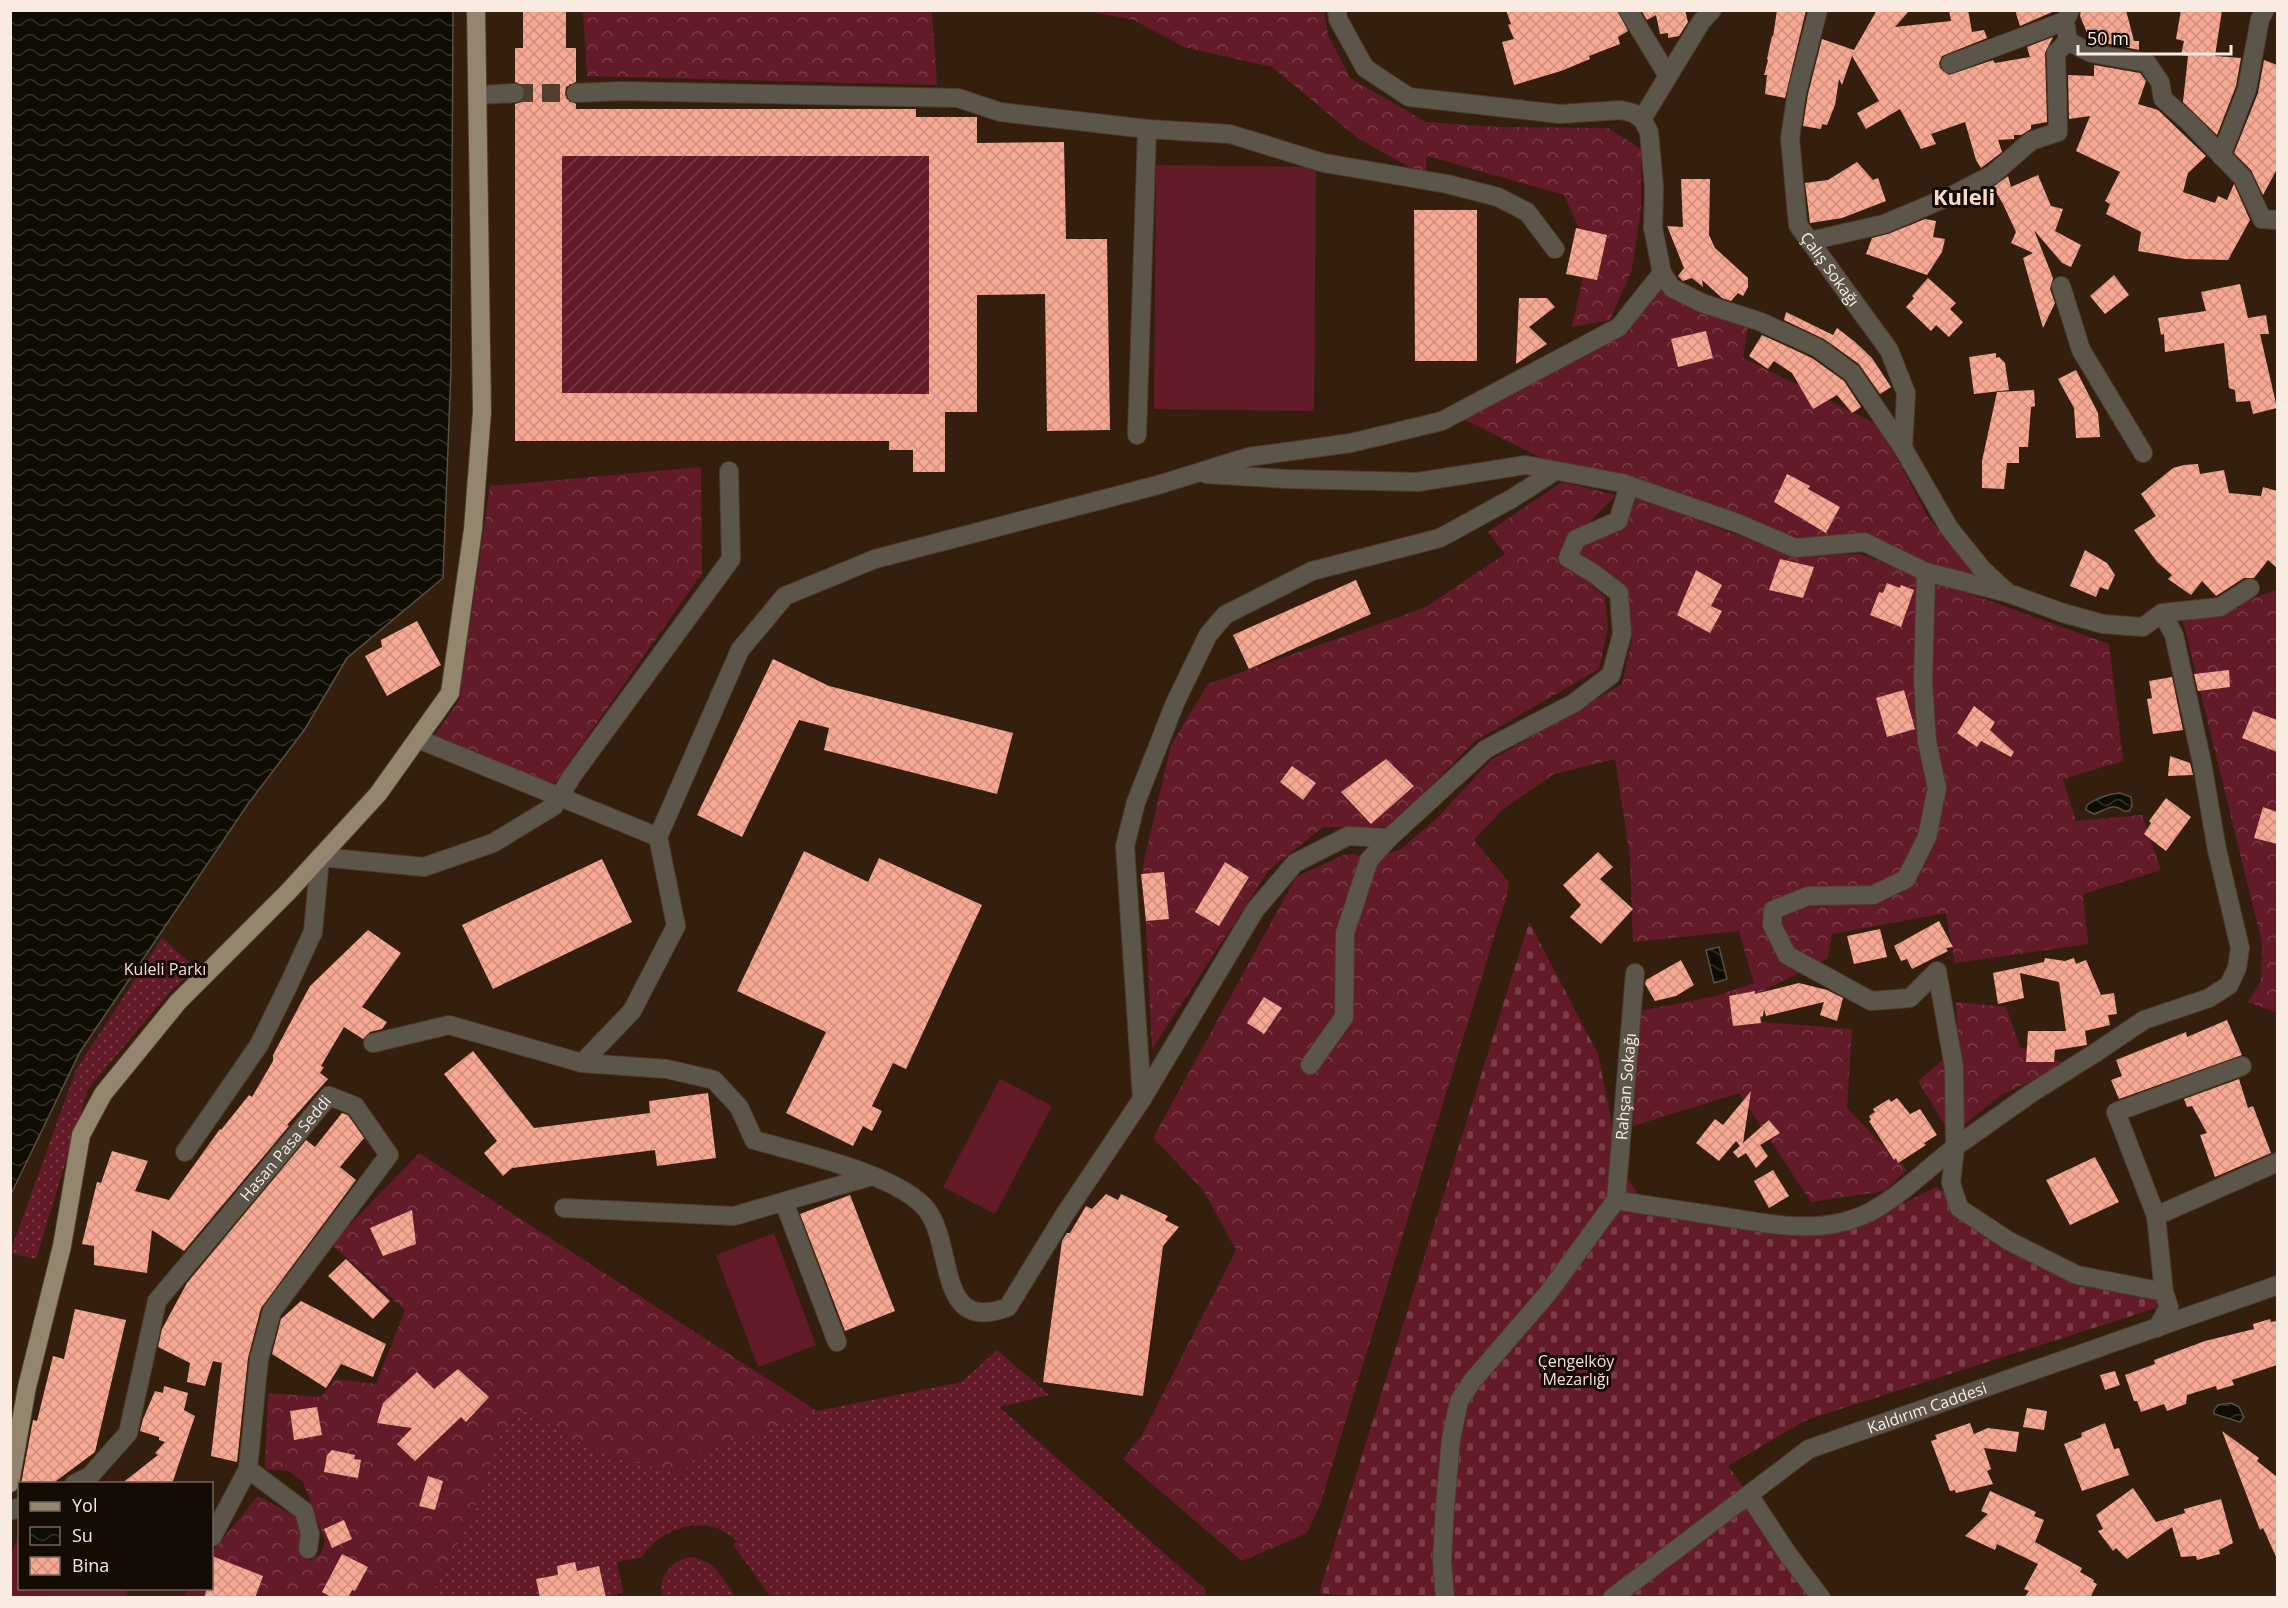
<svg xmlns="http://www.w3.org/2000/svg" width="2288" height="1608" viewBox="0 0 2288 1608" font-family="'Open Sans',sans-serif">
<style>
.grass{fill:url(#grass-dots)}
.forest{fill:url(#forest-crowns)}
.cemetery{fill:url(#cemetery-stones)}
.garden{fill:url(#garden-furrows)}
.pitch{fill:#631b29}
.water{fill:url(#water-waves);stroke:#565045;stroke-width:1.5}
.building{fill:url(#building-cross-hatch);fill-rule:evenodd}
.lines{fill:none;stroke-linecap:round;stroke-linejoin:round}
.minor-tunnel{stroke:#523e2e;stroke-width:18;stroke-dasharray:18 9;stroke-linecap:butt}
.minor-casing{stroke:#503c2b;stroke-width:20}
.tertiary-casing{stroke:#503c2b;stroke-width:20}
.primary-casing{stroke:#503c2b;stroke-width:20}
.minor{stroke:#5c554a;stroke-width:18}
.tertiary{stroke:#5c554a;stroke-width:18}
.primary{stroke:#93856e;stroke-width:18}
.labels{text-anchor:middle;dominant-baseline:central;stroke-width:6;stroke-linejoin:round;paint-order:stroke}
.street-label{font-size:16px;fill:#faebe0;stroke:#150b05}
.park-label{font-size:16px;fill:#f8dcde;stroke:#150b05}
.district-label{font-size:22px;font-weight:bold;fill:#f8dbc6;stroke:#150b05}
</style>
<defs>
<pattern id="grass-dots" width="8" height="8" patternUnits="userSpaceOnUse" patternTransform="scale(1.5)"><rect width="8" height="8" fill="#631b29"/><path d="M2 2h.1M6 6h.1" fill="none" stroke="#7a3c48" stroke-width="1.8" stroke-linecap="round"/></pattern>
<pattern id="forest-crowns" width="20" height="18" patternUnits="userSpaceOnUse" patternTransform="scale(1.5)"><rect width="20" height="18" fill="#631b29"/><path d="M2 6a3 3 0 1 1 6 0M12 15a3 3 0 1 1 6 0" fill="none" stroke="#7a3c48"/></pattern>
<pattern id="cemetery-stones" width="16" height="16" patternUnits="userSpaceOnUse" patternTransform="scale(1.5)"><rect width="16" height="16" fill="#631b29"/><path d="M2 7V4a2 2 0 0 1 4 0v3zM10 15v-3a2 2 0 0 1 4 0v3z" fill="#7a3c48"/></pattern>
<pattern id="garden-furrows" width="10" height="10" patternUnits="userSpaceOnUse" patternTransform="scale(1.5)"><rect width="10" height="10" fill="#631b29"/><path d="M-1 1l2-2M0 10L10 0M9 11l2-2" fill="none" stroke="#7a3c48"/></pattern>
<pattern id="water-waves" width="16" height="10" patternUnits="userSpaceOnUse" patternTransform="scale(1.5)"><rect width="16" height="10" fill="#0f0d03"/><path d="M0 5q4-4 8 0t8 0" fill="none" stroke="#333027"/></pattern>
<pattern id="building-cross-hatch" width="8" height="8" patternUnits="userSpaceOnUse" patternTransform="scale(1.5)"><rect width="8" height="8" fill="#f7a792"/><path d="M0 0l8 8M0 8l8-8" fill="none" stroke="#cc8f7e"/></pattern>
</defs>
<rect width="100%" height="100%" fill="#341f0e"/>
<!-- grass -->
<path class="grass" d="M162 938 196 968 170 992 88 1089 36 1259 10 1253 76 1070Z
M997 1350 1049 1395 999 1407 1206 1590 1205 1597H771L733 1545 738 1541C732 1537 724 1531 717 1528 690 1519 657 1533 642 1557L617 1562 623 1592 617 1594V1597L429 1598 471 1519 500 1432 522 1412 531 1410 564 1436 619 1458 681 1474 693 1460 709 1448 756 1434 817 1411 962 1382Z
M688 1557C717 1560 720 1576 736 1597H662C658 1577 670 1563 688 1557Z"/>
<!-- forest -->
<path class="forest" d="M583 11H932L937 85 587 76Z
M1087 11H1324L1328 35 1350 78 1426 122 1499 127 1608 128 1641 149V209L1632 269 1610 320 1572 327 1589 250 1564 195 1427 156 1425 176 1359 139 1272 67 1184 47 1134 20Z
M1662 282 1748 326 1743 358 1879 425 1928 517 1979 579 1929 567 1865 535 1793 539 1552 463 1459 417 1628 333Z
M701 467 702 573 554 784 433 737 459 701 490 486Z
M1562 482 1616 495 1557 555 1605 597 1608 628 1599 669 1475 741 1390 827H1323L1269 870 1152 1049 1143 865 1171 745 1208 684 1424 608 1505 554 1488 532Z
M1637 497 1792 556 1860 554 2109 644 2123 761 2063 779 2076 821 2142 815 2161 870 2083 894 2088 944 1955 963 1946 913 1832 934 1828 958 1763 991 1762 1022 1852 1029 1847 1108 1907 1170 1884 1191 1811 1202 1739 1093 1633 1126 1639 1011 1716 996 1754 983 1739 931 1633 942 1630 858 1615 759 1554 774 1502 810 1474 840 1509 882 1507 895 1319 1508 1307 1533 1242 1561 1123 1459 1142 1435 1236 1250 1204 1191 1153 1138 1296 877 1344 855 1354 854 1369 860 1401 849 1438 817 1491 760 1622 684 1632 638 1627 587 1579 556 1584 544 1622 530Z
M2277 590V1013L2248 1002 2261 981 2262 943 2183 621Z
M1956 1002 2006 1007 2020 1047 2067 1064 2001 1095 1951 1135 1918 1081 1946 1057 1958 1040Z
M419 1153 817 1411 756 1434 709 1448 693 1460 681 1474 619 1458 564 1436 531 1410 522 1412 500 1433 471 1519 429 1597 183 1598 188 1589 212 1588V1552L258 1496 301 1519 300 1556 310 1560 321 1554 325 1541 303 1482 289 1471 265 1469 268 1393 321 1397 335 1379 376 1384 405 1310 331 1244Z
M19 1537 20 1588 128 1589 126 1591 129 1597H11V1554Z"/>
<!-- cemetery -->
<path class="cemetery" d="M1529 922 1598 1054 1621 1169 1646 1205 1844 1232 1937 1187 2031 1258 2175 1302 1806 1420 1728 1466 1823 1597 1368 1598 1319 1593Z"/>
<!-- garden -->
<path class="garden" d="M562 156H929V394L562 393Z"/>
<!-- pitch -->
<path class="pitch" d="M1156 165 1316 167 1314 411 1154 409Z
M1000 1079 1052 1106 995 1214 943 1187Z
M774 1233 816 1345 758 1367 716 1255Z"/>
<!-- water -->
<path class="water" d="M11 10 453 11 451 369 443 578 347 658 305 729 248 804 80 1052 11 1194Z
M2120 793 2131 797 2132 806 2129 811H2124C2112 802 2106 810 2094 814L2086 810 2087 805C2097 798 2108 794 2120 793Z
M1719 947 1727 979 1714 983 1706 950Z
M2231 1403 2239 1407 2244 1417 2240 1422 2214 1414V1410L2218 1405Z"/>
<!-- building -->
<path class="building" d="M523 10H566V48H576V82L566 87 565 94 567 99 576 104V109H916V117H977V143L1064 142 1066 239H1107L1110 430 1047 431 1045 294 977 295V412H945V472H913V450H889V441H515V104L522 102 526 93 524 86 515 82V48H523ZM562 156H929V394L562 393Z
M1506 10H1617L1628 31 1618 37 1620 44 1589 56 1590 59 1561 71 1514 85 1502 42 1514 39 1508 25 1511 24Z
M1641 10H1685L1688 22 1679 36 1668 38V33L1660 34 1656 15 1647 20Z
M1777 10H1806L1785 98 1765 94 1767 75H1764L1768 60 1767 59 1772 36 1773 37Z
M1877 10H1910L1895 27 1951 21 1949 10H1968L1972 32 1984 30 1987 38 1942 56 1939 63 1940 68 1949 75 1993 60 1995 63 2030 57 2027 47 2053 37 2045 53 2047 122 2031 125V129L2021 135H2014V139L1998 140 2002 152 1981 168 1976 160 1965 122 1931 134 1936 144 1921 149 1900 109 1866 129 1857 113 1879 101 1852 56 1842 85 1839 79 1835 105 1827 125 1822 124 1821 129 1803 126 1808 94 1822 39 1854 50Z
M2015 10H2057L2020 26Z
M2081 10H2126L2134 41H2139V50L2090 40 2080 16Z
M2181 10H2222L2215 56 2241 58 2236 86 2217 135 2183 102 2188 56 2181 55 2184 41 2176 39Z
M2264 60 2277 65V169L2263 195 2251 170 2234 153 2258 93Z
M2094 65 2140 73 2146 81 2138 104 2158 110 2206 156 2188 173 2183 192 2215 203 2218 196 2227 200 2234 184 2250 220 2228 260 2185 259 2138 251 2141 232 2106 214 2110 204 2105 201 2120 172 2076 151 2090 116 2069 119 2068 75 2094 76Z
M1857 162 1873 180 1878 178 1886 201 1842 218 1810 223 1805 183 1828 180Z
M2038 175 2051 206 2063 209 2055 231 2081 245 2071 267 2062 263 2034 230 2053 278 2050 289 2055 303 2043 328 2023 258 2033 253 2011 243 2016 232 2003 204 1993 187 2008 176 2011 187Z
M1681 179H1710L1709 235 1715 248 1748 278V287L1743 296 1738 293 1731 301 1722 298 1702 280 1703 287 1692 278 1683 281 1678 276 1684 268 1667 226 1683 227Z
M1414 210H1477V361H1415Z
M1925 219 1936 221 1933 237 1945 239 1942 252 1927 275 1866 254 1872 238 1888 234Z
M1576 228 1607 235 1597 280 1566 274Z
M2114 275 2129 295 2105 314 2090 296Z
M1928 278 1956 303 1950 309 1963 322 1949 337 1936 325 1931 331 1906 307 1914 298 1912 296Z
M2240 284 2248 318 2266 315 2269 334H2260L2277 408 2253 414 2250 401 2236 402 2235 390 2229 388 2224 343 2165 352 2164 334 2161 335 2158 318 2206 311 2201 292Z
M1519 298H1547L1555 307 1529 327 1547 344 1516 364Z
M1786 312 1833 335 1837 328 1854 341 1872 358 1891 387 1880 394 1859 364 1824 339 1784 320Z
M1706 331 1713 358 1678 367 1671 339Z
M1762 335 1812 358 1844 381 1861 407 1852 413 1837 395 1813 409 1792 373 1774 361 1768 369 1749 356Z
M1996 353V358L1999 357 2005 363 2009 390 1974 394 1969 357Z
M2076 370 2098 413 2100 437 2076 438 2074 408 2058 379Z
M2034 390 2035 406 2031 407 2028 447H2019V463H2007L2004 489 1982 488V461L1997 392Z
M2198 464 2200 474 2224 470 2229 493 2261 496 2263 487 2277 491V568L2268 560 2254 578H2244L2216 596 2202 581 2191 595 2168 579 2172 575 2157 562 2134 530 2156 516 2141 494 2173 468 2184 465Z
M1787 474 1810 486 1808 489 1840 507 1826 533 1774 502Z
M2085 550 2107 563 2115 575 2108 590 2100 587 2096 597 2070 586Z
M1780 559 1814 567 1803 598 1769 590Z
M1696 570 1722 585 1711 606 1722 611 1710 633 1677 615Z
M1356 580 1371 614 1249 669 1233 635Z
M1887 583 1900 588 1901 585 1914 590 1901 627 1870 615 1879 592 1883 593Z
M417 621 441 665 387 696 365 656 382 647 381 640Z
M773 659 829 686 1013 733 997 794 824 750 829 728 799 720 742 837 697 815Z
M2229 670 2230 687 2198 691 2194 674Z
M2172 677 2183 730 2153 734 2147 699 2152 698 2149 681Z
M1904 690 1915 729 1887 737 1876 698Z
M1974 706 1995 722 1990 730 2014 752 2011 757 1981 741 1977 747 1957 733Z
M2253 711 2277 720V752L2242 738Z
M2170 756 2190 763 2193 775 2168 776Z
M1386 759 1414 786 1371 824 1341 792Z
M1292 766 1316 783 1303 800 1280 782Z
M2166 798 2191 817 2166 851 2144 834 2151 823 2149 821Z
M2263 807 2277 812V844L2254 838Z
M804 851 868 882 879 858 982 905 906 1069 893 1063 872 1106 882 1111 872 1131 863 1126 853 1146 786 1113 826 1032 737 991Z
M1598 852 1613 867 1600 879 1633 909 1601 944 1570 917 1581 905 1563 885Z
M602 859 632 922 493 989 462 925Z
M1225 862 1249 877 1219 926 1195 912Z
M1164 872 1169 919 1146 921 1141 874Z
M1939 921 1953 947 1946 948 1948 951 1912 969 1907 959 1901 961 1894 946Z
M1880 929 1887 957 1854 964 1847 936Z
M368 930 401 953 362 1007 387 1022 382 1029 370 1032 363 1039 344 1027 321 1066 324 1067 320 1073 328 1079 287 1125 289 1126 184 1251 152 1230 147 1273 94 1265V1246L82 1244 97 1182 101 1183 112 1151 148 1161 135 1191 169 1200 220 1129 221 1130 249 1095 252 1097 273 1061V1055L310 986Z
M2045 958 2065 961 2074 958 2076 964 2086 960 2101 995 2114 993 2117 1014 2108 1015 2110 1025 2085 1031 2087 1045 2055 1050 2054 1062H2026L2028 1031H2066L2059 982 2020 973 2024 998 1998 1004 1993 973 2044 962Z
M1681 960 1694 985 1676 996 1655 1001 1645 984 1646 980Z
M1799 983 1827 990 1843 998 1837 1021 1820 1015 1824 1002 1766 1016 1764 1009 1763 1016 1760 1017 1761 1023 1733 1026 1729 996 1755 991V994Z
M1264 997 1282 1008 1264 1034 1247 1023Z
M2227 1020 2242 1055 2119 1099 2111 1080 2122 1076 2116 1060 2186 1032 2187 1037Z
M473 1051 534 1128 650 1113 649 1101 708 1093 716 1158 657 1166 655 1150 512 1168 503 1176 484 1153 497 1141 444 1074Z
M2239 1079 2248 1108 2253 1106 2271 1153 2215 1177 2200 1135 2207 1133 2192 1106 2187 1107 2184 1099Z
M1751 1091 1743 1143 1769 1120 1780 1133 1760 1145 1768 1156 1756 1168 1746 1153 1738 1158 1733 1152 1740 1146 1736 1141 1719 1161 1696 1143 1715 1119 1723 1125Z
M1897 1098 1910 1114 1920 1109 1937 1135 1924 1143 1926 1145 1898 1163 1896 1158 1894 1160 1869 1121 1871 1120 1869 1116 1875 1112 1873 1109 1889 1099 1891 1102Z
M342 1113 348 1115 364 1138 340 1167 356 1180 261 1308 248 1358 237 1462 211 1456 222 1363 213 1361 205 1386 187 1382 190 1363 158 1347 162 1329 187 1283 306 1140 315 1147Z
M2095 1157 2119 1202 2070 1225 2046 1180Z
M1773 1170 1789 1196 1769 1208 1754 1181Z
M1106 1194 1118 1200 1121 1194 1168 1216 1165 1220 1179 1227 1163 1246 1143 1396 1043 1382 1062 1241 1067 1233H1070L1086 1206 1092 1209Z
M850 1195 895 1311 845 1331 800 1214Z
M412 1210 416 1244 383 1256 370 1228Z
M346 1259 390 1301 373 1319 328 1276Z
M301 1301 386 1344 373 1377 341 1364 326 1388 272 1354 281 1319Z
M75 1309 126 1320 95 1452 52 1484H21L33 1420 37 1421 53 1356 64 1359Z
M2270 1319 2271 1322 2277 1321V1365L2232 1380 2234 1385 2217 1390 2216 1386 2187 1395 2186 1404 2167 1411 2164 1404 2141 1412 2137 1401H2134L2125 1375 2155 1364 2154 1360 2205 1341 2254 1329 2253 1324Z
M458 1369 489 1397 466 1422 461 1417 415 1461 397 1444 412 1428 377 1423 383 1403 417 1372 434 1389Z
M2115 1371 2120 1385 2105 1390 2100 1375Z
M164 1386 188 1393 184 1410 195 1416 172 1484H121L158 1455 155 1453 165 1442 159 1440V1437L140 1431 143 1419 155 1391 163 1393Z
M317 1407 322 1435 294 1440 290 1411Z
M2027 1408 2047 1411 2044 1430 2023 1427Z
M1970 1423 1974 1434 1988 1428 2019 1432 2016 1452 1984 1448 1991 1469 1987 1471 1993 1484 1956 1493 1955 1490 1950 1491 1931 1441 1937 1439 1935 1435Z
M2105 1423 2114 1449 2119 1448 2129 1475 2082 1491 2064 1444 2082 1437 2081 1433Z
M2222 1431 2259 1458 2257 1461 2277 1477V1559L2263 1528 2260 1530Z
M332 1450 355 1455 354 1459 361 1460 358 1478 324 1472 327 1455Z
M428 1476 443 1481 435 1510 419 1506Z
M2133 1488 2156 1522 2185 1513 2184 1509 2221 1499 2233 1543 2219 1550 2220 1554 2197 1560 2196 1556 2181 1557 2172 1527 2127 1559 2116 1548 2113 1551 2098 1531 2103 1529 2096 1515Z
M1990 1491 2036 1512 2034 1516 2044 1520 2035 1542 2082 1568 2080 1572 2094 1580 2093 1582 2097 1584 2090 1598H2024L2029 1591 2024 1589 2038 1564 1997 1544 1995 1550 1965 1536 1988 1514 1981 1511Z
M344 1520 352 1539 332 1548 324 1529Z
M342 1554 368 1567 355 1591 352 1590 348 1598H333L322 1592Z
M212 1556 263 1576 255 1598H204L207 1588H212Z
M575 1562 577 1571 599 1566 606 1598H540L536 1579 558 1575 557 1566Z"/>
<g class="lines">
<!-- minor-tunnel -->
<path class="minor-tunnel" d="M515 93H576"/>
<!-- minor casing -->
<g class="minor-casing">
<g id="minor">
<path d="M1628 10 1668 76"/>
<path id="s1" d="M1818 10 1797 92 1790 138 1798 225 1889 350 1906 393 1903 448"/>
<path d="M2070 10 2065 21 2068 41 2091 53 2147 63 2160 82 2163 99 2188 121 2243 178 2262 219 2278 220"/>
<path d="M1950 64 2065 21"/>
<path d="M576 93 621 91 958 98 1000 112 1147 129"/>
<path d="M478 95 515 93"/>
<path d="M1642 119 1701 22 1712 10"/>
<path d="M2221 156 2247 89 2260 19 2265 10"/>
<path d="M1810 241 1884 224 1953 195 1992 175 2031 141 2058 132 2056 53 2068 41"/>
<path d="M2061 286 2081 350 2143 453"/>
<path d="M1137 435 1147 129 1230 134 1324 163 1447 184 1498 197 1527 212 1555 249"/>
<path d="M1206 474 1288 479 1418 482 1526 465 1622 483 1737 523 1795 548 1864 542 1926 572 2008 593"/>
<path d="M2162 613 2220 607 2250 588"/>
<path d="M658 837 740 650 785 596 875 559 1158 485 1248 457 1351 443 1442 421 1619 327 1662 273"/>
<path d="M373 1043 449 1025 582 1063 632 1011 676 926 658 837 418 739"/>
<path d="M582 1063 667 1069 714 1080 739 1107 754 1140C799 1153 899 1174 927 1210 955 1248 936 1335 1008 1307L1065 1214 1142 1099 1125 846 1136 802 1175 703 1208 635 1225 615 1312 571 1440 538 1513 498 1555 471"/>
<path d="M1310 1065 1344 1017 1345 933 1369 860 1389 838 1486 749 1574 703 1611 675 1622 634 1619 593 1593 573 1568 558 1576 539 1618 521 1629 486"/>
<path d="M1142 1099 1255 910 1295 863 1348 836 1389 838"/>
<path d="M185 1152 259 1045 288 986 313 932 320 857 424 867 493 843 554 806 572 776 731 559 729 471"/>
<path id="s2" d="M1616 1200 1635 973"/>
<path d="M784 1202 837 1342"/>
<path d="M564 1208 734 1216 872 1176"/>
<path d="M2156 1216 2278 1162"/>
<path d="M2164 1292 2156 1216 2116 1112 2242 1066"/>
<path d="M248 1469 304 1511 310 1534 308 1549"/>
<path id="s3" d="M74 1484 90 1476 128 1433 157 1301 329 1096 355 1106 389 1155 272 1311 259 1359 248 1469 212 1537"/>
<path d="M1749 1495 1787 1553 1821 1598"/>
<path d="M10 1511 20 1507"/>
<path d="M1445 1598 1442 1561 1445 1507 1451 1439 1459 1401 1473 1380 1548 1293 1616 1200C1650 1206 1685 1211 1719 1216 1768 1224 1821 1236 1868 1213 1899 1197 1927 1169 1955 1147L1954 1067 1937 971 1910 998 1871 1001 1787 955 1772 925 1773 910 1808 896 1873 895 1906 879 1927 837 1937 788 1927 742 1923 681 1926 572"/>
</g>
</g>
<!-- tertiary casing -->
<g class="tertiary-casing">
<g id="tertiary">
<path d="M1337 10 1338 19 1365 68 1409 97 1560 114 1621 110 1633 113 1642 119 1649 132 1654 187 1653 228 1662 273 1672 288 1702 303 1761 322 1818 348 1852 373 1903 448 1949 528 1982 569 2008 593 2063 613 2103 624 2143 627 2162 613 2174 635 2202 763 2217 850 2240 948 2237 968 2229 985 2209 998 2144 1020 2095 1053 2030 1094 1955 1147 1951 1183 1959 1208 2009 1241 2077 1275 2164 1292 2169 1307 2157 1328"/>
<path id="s4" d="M1612 1598 1809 1449 2278 1285"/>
</g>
</g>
<!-- primary casing -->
<g class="primary-casing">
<path id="primary" d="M10 1483 27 1387 62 1246 81 1135 103 1094 178 1002 288 892 378 794 450 693 473 529 482 412 476 10"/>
</g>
<!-- minor -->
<use href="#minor" class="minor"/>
<!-- tertiary -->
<use href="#tertiary" class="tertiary"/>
<!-- primary -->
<use href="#primary" class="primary"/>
</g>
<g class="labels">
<!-- street labels -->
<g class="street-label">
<text stroke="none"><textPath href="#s1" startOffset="273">Çalış Sokağı</textPath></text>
<text stroke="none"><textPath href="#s2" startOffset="114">Rahşan Sokağı</textPath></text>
<text stroke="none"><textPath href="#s3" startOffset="410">Hasan Pasa Seddi</textPath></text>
<text stroke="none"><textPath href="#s4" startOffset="372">Kaldırım Caddesi</textPath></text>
</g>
<!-- park labels -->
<g class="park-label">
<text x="165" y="969">Kuleli Parkı</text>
<text x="1576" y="1361">Çengelköy<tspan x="1576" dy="18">Mezarlığı</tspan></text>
</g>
<!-- district labels -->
<g class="district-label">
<text x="1964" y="196">Kuleli</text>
</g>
</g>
<!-- border -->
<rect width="2288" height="1608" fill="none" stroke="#faebe0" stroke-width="24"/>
<!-- legend -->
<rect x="18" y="1482" width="195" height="108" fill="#150b05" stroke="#71655d" stroke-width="1.5"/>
<rect x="30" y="1502" width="30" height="9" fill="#93856e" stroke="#71655d" stroke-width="1.5"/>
<text x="72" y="1512" font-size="18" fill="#faebe0">Yol</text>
<rect x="30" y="1527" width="30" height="18" fill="url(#water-waves)" stroke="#71655d" stroke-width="1.5"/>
<text x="72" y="1542" font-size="18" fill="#faebe0">Su</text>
<rect x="30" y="1557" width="30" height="18" fill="url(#building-cross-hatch)" stroke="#71655d" stroke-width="1.5"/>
<text x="72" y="1572" font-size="18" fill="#faebe0">Bina</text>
<!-- scale -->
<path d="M2078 45v9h153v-9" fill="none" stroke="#faebe0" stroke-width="3"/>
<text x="2087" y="45" font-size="18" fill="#faebe0" stroke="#150b05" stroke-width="4.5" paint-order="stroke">50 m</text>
</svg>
